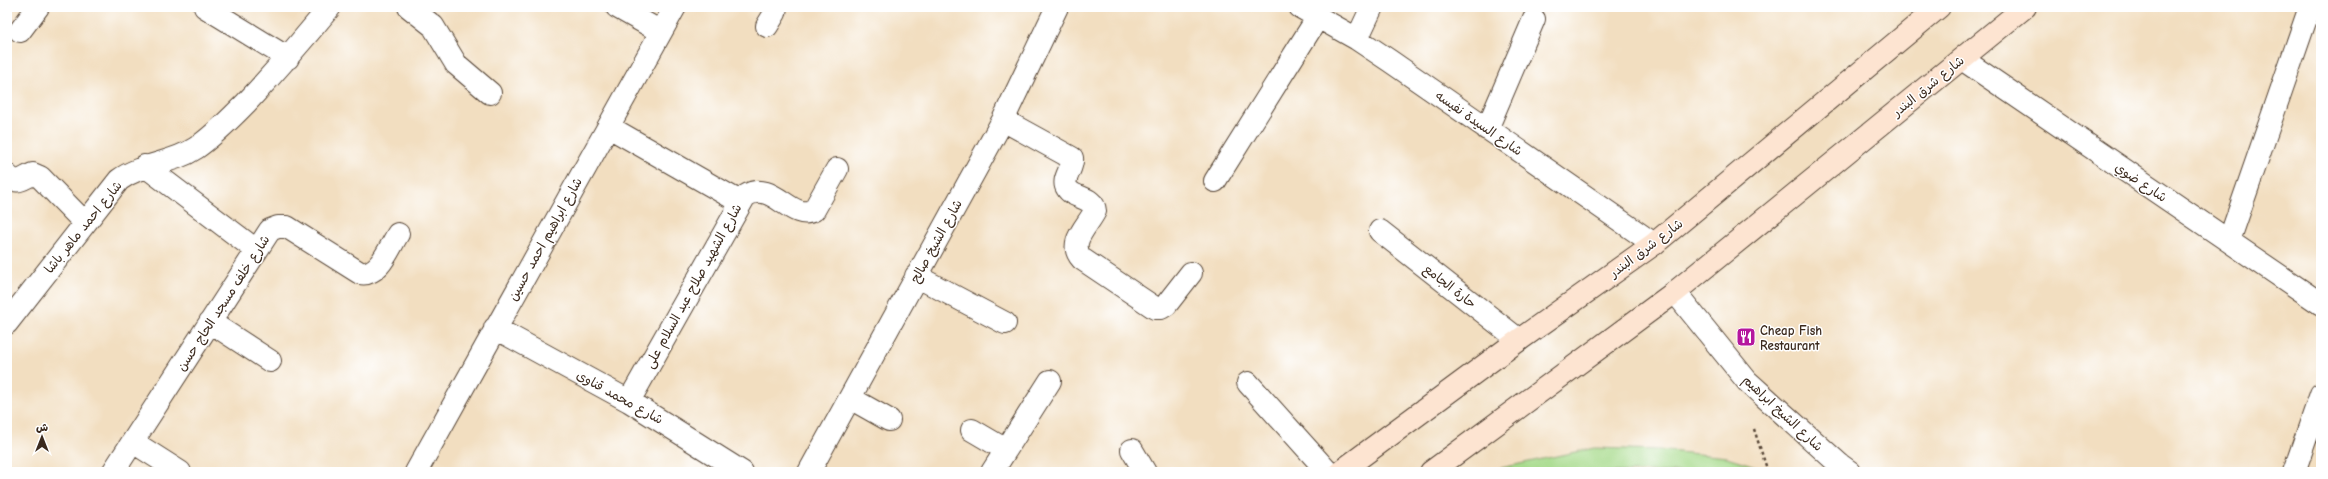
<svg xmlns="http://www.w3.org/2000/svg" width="2328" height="479" viewBox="0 0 2328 479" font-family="'Comic Neue','Playpen Sans Arabic',sans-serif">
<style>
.green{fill:#a6da8a;stroke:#708254}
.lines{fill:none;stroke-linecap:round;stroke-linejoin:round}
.street-casing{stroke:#564536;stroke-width:24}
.secondary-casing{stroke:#564536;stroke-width:24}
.path{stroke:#564536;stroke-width:2.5;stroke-dasharray:3 3;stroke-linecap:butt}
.street{stroke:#fff;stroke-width:22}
.secondary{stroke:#fde4d1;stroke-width:22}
.labels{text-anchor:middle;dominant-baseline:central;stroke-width:3;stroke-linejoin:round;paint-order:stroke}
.street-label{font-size:13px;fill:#3b2a1e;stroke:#fff}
.poi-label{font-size:13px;font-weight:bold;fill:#3b2a1e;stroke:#fff;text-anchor:start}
</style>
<rect width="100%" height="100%" fill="#fff"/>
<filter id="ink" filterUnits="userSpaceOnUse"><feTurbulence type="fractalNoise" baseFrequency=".025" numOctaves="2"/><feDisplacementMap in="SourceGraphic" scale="8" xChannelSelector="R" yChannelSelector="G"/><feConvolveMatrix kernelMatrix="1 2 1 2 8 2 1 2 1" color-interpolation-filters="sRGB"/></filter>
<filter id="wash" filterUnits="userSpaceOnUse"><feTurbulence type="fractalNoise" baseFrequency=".012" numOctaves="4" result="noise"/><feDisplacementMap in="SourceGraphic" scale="16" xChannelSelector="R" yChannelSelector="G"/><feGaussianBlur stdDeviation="0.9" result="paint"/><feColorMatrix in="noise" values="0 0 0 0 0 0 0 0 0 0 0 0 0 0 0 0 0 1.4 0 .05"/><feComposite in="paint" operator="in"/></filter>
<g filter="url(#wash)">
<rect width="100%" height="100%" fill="#f2dec0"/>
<!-- green -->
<path class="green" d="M1594 448 1659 450 1727 457 1774 472H1490L1496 469Z"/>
</g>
<g filter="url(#ink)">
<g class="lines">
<!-- street casing -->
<g class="street-casing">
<path id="street" d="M205 7 288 58
M409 7 433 26 456 64 490 93
M617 7 661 32
M1300 7 1357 39 1390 61 1654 244
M767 26 775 13 776 7
M20 31 38 7
M1357 39 1372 7
M1962 59 2321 304
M1003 120 1072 158C1074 168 1061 179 1067 188 1073 199 1094 196 1095 211 1087 227 1067 243 1082 259L1155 308H1161L1166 305 1191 273
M609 127 740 202
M1487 129 1534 19
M145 166 256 250
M7 175C17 186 23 178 33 174L40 177 84 222
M1215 181 1318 17
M1380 231 1519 340
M2229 241 2310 7
M916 276 1005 323
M1675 292 1747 381 1839 464 1850 472
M210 322 270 361
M7 323 119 180C142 163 172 164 196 148 215 135 230 119 246 103 275 72 303 40 330 7
M495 328 629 401 742 472
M1248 383 1328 472
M850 398 889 420
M629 401 745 196C773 178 791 223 814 210L837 169
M972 430 1006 450
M133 442 180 472
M1132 450 1145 472
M113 472 270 230 278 227H287L360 273C379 277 389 248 398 234
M416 472 675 7
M809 472 1003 120 1057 7
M992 472 1050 381
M2294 472 2321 394"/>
</g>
<!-- secondary casing -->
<g class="secondary-casing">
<path id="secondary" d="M1340 472 1519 340 1654 244 1939 7
M1431 472 1675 292 2025 7"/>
</g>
<!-- path -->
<path class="path" d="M1754 429 1768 472"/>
<!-- street -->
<use href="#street" class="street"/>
<!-- secondary -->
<use href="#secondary" class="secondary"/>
</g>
</g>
<!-- icons -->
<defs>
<g id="restaurant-square" transform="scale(1)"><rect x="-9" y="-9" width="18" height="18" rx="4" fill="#b5179e" stroke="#fff"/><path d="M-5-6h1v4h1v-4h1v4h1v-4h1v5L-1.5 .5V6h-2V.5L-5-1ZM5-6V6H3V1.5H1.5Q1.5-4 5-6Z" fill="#fff"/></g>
</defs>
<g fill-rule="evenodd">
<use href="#restaurant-square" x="1746" y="337"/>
</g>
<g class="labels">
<!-- street labels -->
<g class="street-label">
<text transform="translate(1928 86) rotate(-39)">شارع شرق البندر</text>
<text transform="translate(1479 123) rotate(35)">شارع السيدة نفيسه</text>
<text transform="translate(2141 182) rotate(34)">شارع ضوي</text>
<text transform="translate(83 227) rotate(-51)">شارع احمد ماهر باشا</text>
<text transform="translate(545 239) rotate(-61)">شارع ابراهيم احمد حسين</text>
<text transform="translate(936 241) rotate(-61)">شارع الشيخ صالح</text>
<text transform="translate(1646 248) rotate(-37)">شارع شرق البندر</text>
<text transform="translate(693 286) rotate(-61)">شارع الشهيد صلاح عبد السلام على</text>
<text transform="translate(1450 286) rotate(38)">حارة الجامع</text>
<text transform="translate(223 303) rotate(-57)">شارع خلف مسجد الحاج حسن</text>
<text transform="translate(620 397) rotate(29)">شارع محمد قناوى</text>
<text transform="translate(1783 413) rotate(43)">شارع الشيخ ابراهيم</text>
</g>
<!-- poi labels -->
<g class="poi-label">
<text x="1760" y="330">Cheap Fish<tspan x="1760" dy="15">Restaurant</tspan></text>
</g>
</g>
<!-- margin -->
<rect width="2328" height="479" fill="none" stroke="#fff" stroke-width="24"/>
<!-- north arrow -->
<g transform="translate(42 437)" stroke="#ffffff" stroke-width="3" paint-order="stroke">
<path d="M0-3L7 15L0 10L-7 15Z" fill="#3b2a1e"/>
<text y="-6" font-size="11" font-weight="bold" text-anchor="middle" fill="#3b2a1e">ش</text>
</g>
</svg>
